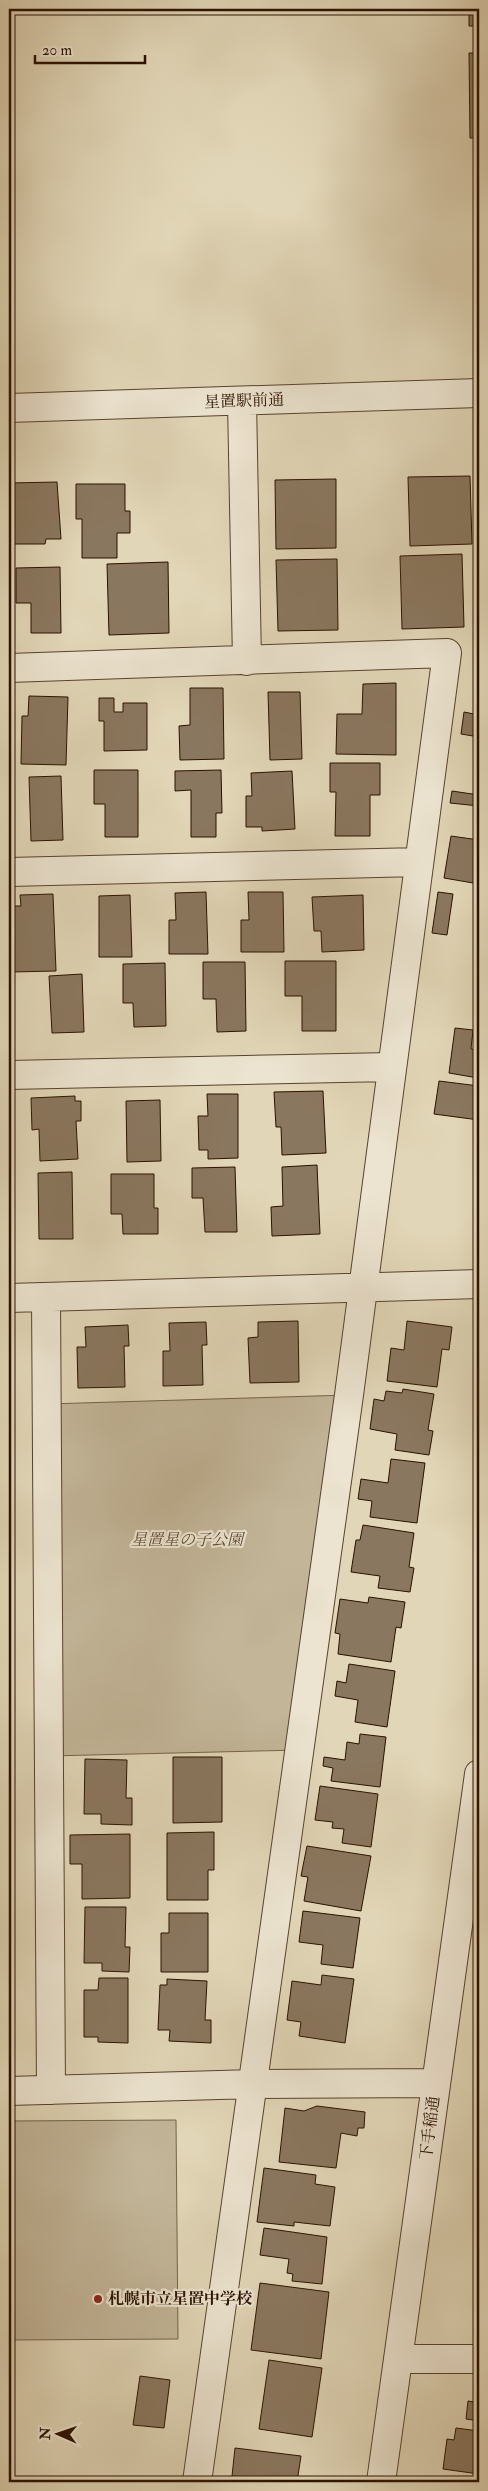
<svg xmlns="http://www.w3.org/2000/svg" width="488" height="2491" viewBox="0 0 488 2491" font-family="'IM FELL Double Pica','Noto Serif JP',serif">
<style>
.green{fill:#c2b598;stroke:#76634c}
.building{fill:#8a775f;stroke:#2b1100}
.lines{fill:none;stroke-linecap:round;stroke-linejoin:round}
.minor-casing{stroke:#58422e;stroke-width:30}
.minor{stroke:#ece4d0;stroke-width:28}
.poi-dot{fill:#8f2418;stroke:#ece4d0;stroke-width:2}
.labels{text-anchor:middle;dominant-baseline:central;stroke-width:4.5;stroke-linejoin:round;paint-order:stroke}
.street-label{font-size:16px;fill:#2b1100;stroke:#ece4d0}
.park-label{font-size:16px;font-style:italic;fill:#604a35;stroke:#ece4d0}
.poi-label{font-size:16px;font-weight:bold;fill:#2b1100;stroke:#ece4d0;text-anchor:start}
</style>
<rect width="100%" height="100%" fill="#e1d6b7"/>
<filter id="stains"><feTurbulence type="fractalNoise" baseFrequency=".004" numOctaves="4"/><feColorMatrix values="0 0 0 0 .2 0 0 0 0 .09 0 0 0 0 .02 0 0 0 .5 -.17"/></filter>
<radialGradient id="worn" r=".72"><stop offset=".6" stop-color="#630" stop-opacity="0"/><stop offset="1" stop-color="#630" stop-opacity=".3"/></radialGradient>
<!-- green -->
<path class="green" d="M349 1395 300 1750 49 1756 47 1404Z
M176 2120 178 2339 9 2340V2121Z"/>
<!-- building -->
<path class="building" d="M469 9H479V26H469Z
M469 53H479V138H470Z
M470 476 472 544 410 546 408 477Z
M336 479V548L276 549 275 480Z
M57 482 61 539H46L45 544H9V483Z
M76 484H125V511H130V533H117V558H82V519H76Z
M462 554 464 627 402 629 400 556Z
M337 559 338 630 278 631 276 560Z
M168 562 169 633 109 635 107 564Z
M60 567 61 633H31V603H16V568Z
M396 683V755L336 754 337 714H362L363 684Z
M190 688H223L224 759 180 760 179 726 190 725Z
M268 692H300L302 759 270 760Z
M29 696 68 697 66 765 21 764 22 716H28Z
M99 698H114V712H123V703H147V750L104 751V721H99Z
M464 712 479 715V737L461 734Z
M330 763H380V795H370V836H335L336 792H330Z
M94 770H138V837H105V804H94Z
M221 770 222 813H216V837H191V790L175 791V771Z
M292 771 295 829 262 831V827H246V796H252L251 773Z
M61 776 63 840 31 841 29 777Z
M452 791 479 795V806L450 803Z
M451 836 479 840V884L444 878Z
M206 892 208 954H169V920H176L175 893Z
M248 892H283L284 952H241V920H249Z
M438 892 453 894 447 935 432 933Z
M53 894 56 971 11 972 9 906H21L20 895Z
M130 895 132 957H99V896Z
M363 895 364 950 322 952 321 931H314L312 897Z
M285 961H336V1031H302V996H285Z
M203 962H245L246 1031 217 1032 216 999H203Z
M165 963 166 1026 134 1027 133 1003H123V964Z
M82 974 84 1032 52 1033 49 976Z
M455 1028 473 1030 471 1049 479 1050 478 1078 449 1073Z
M439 1081 479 1086V1120L434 1114Z
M323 1091 326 1153 282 1155 281 1127H276L274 1092Z
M207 1094H238V1158L208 1159V1150H199L198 1116H208Z
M75 1096V1101H81V1121H76L78 1159 40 1161 39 1129 32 1130 31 1098Z
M160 1100 161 1161 127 1162 126 1101Z
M317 1165 320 1234 272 1236 271 1207 283 1206 282 1167Z
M235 1167 237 1232H205L203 1198H192V1168Z
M72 1172 73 1239H39L38 1173Z
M111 1174H154V1208H158V1234H123L122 1214H111Z
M298 1321 299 1382 250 1383 248 1338 258 1337V1322Z
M407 1321 452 1327 449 1350 442 1349 437 1387 387 1381 391 1348 404 1350Z
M206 1322 207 1345H202L203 1385 163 1386V1351H170L169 1323Z
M128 1325 129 1346H124L125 1387 78 1388 77 1347H86L85 1327Z
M403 1389 434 1394 428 1430 433 1431 429 1455 395 1450 397 1434 370 1429 374 1399 384 1401 386 1391 402 1393Z
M391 1459 425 1463 417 1523 370 1517 372 1501 358 1499 361 1479 388 1483Z
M363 1525 414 1533 409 1567 414 1568 410 1592 378 1588 380 1576 351 1572 356 1540H360Z
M369 1597 405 1602 401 1628 396 1627 391 1662 338 1654 340 1634 335 1633 340 1599 368 1603Z
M349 1664 395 1671 387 1727 355 1722 358 1700 335 1696 337 1681 346 1683Z
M360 1734 386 1737 380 1787 331 1781 333 1768 323 1766 324 1757 345 1760 347 1742 359 1744Z
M173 1757H222V1822L173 1823Z
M85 1759 127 1760 126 1798H132V1825L101 1824V1814H84Z
M320 1786 378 1794 371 1847 342 1843 344 1829 332 1828 333 1822 315 1820Z
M214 1832V1870H208V1900H167V1833Z
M130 1834V1898L82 1899V1864H70V1835Z
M307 1846 371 1856 361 1911 304 1901 308 1877 301 1876Z
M85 1907H126L125 1947H130L129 1972 102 1971V1963H84Z
M303 1911 360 1918 353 1968 321 1964 323 1945 299 1942Z
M169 1913H208V1972H161V1933H169Z
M322 1975 354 1979 345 2043 299 2036 301 2022 287 2020 292 1981 321 1985Z
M99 1978H128V2043L98 2042V2037H84V1990H98Z
M167 1979 207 1981 205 2020H211V2043L169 2041 170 2030H158L160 1985H167Z
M317 2106 365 2112 364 2128H358L357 2136 341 2133 336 2168 279 2162 285 2108 304 2111Z
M264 2168 316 2175 315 2184 335 2187 330 2226 294 2222V2226L257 2222Z
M264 2228 327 2237 322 2284 292 2281 293 2274 287 2273 289 2259 260 2255Z
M260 2283 329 2292 321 2359 251 2350Z
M269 2360 322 2368 312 2437 259 2429Z
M140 2376 170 2380 164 2428 133 2425Z
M475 2392H479V2421L466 2419 468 2401 474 2402Z
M456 2428 479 2431V2474L443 2469 447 2439 454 2440Z
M235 2448 301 2456 297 2482H246L247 2478 232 2476Z"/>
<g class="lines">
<!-- minor casing -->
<g class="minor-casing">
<path id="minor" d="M242 401 247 661
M9 408 479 393
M9 668 447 653 349 1395 197 2482
M9 872 419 862
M9 1075 391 1067
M46 1297 51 2090
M9 1298 479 1284
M9 2091 254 2084 435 2083
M400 2359H479
M381 2482 479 1774"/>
</g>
<!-- minor -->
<use href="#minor" class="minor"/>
</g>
<!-- markers -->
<circle class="poi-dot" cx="98" cy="2299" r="5"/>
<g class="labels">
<!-- street labels -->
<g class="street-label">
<text transform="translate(244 401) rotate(-2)">星置駅前通</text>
<text transform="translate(430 2128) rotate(-83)">下手稲通</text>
</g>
<!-- park labels -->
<g class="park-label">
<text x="187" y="1540">星置星の子公園</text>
</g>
<!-- poi labels -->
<g class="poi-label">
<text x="108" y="2299">札幌市立星置中学校</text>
</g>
</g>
<!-- margin -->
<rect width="488" height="2491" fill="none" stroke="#e1d6b7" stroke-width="30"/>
<rect x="10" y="10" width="468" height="2471" fill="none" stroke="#2b1100" stroke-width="2.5"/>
<rect x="15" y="15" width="458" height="2461" fill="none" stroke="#2b1100"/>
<!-- north arrow -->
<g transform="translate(58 2434) rotate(272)" stroke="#ece4d0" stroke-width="4" paint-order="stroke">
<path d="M0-4L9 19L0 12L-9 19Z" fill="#2b1100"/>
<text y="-8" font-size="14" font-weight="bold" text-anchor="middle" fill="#2b1100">N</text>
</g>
<!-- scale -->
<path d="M35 55v8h110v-8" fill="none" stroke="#2b1100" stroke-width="2.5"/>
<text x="42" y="55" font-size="15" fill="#2b1100" stroke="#ece4d0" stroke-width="4" paint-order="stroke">20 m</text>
<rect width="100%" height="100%" filter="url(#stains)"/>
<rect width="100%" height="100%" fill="url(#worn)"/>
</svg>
